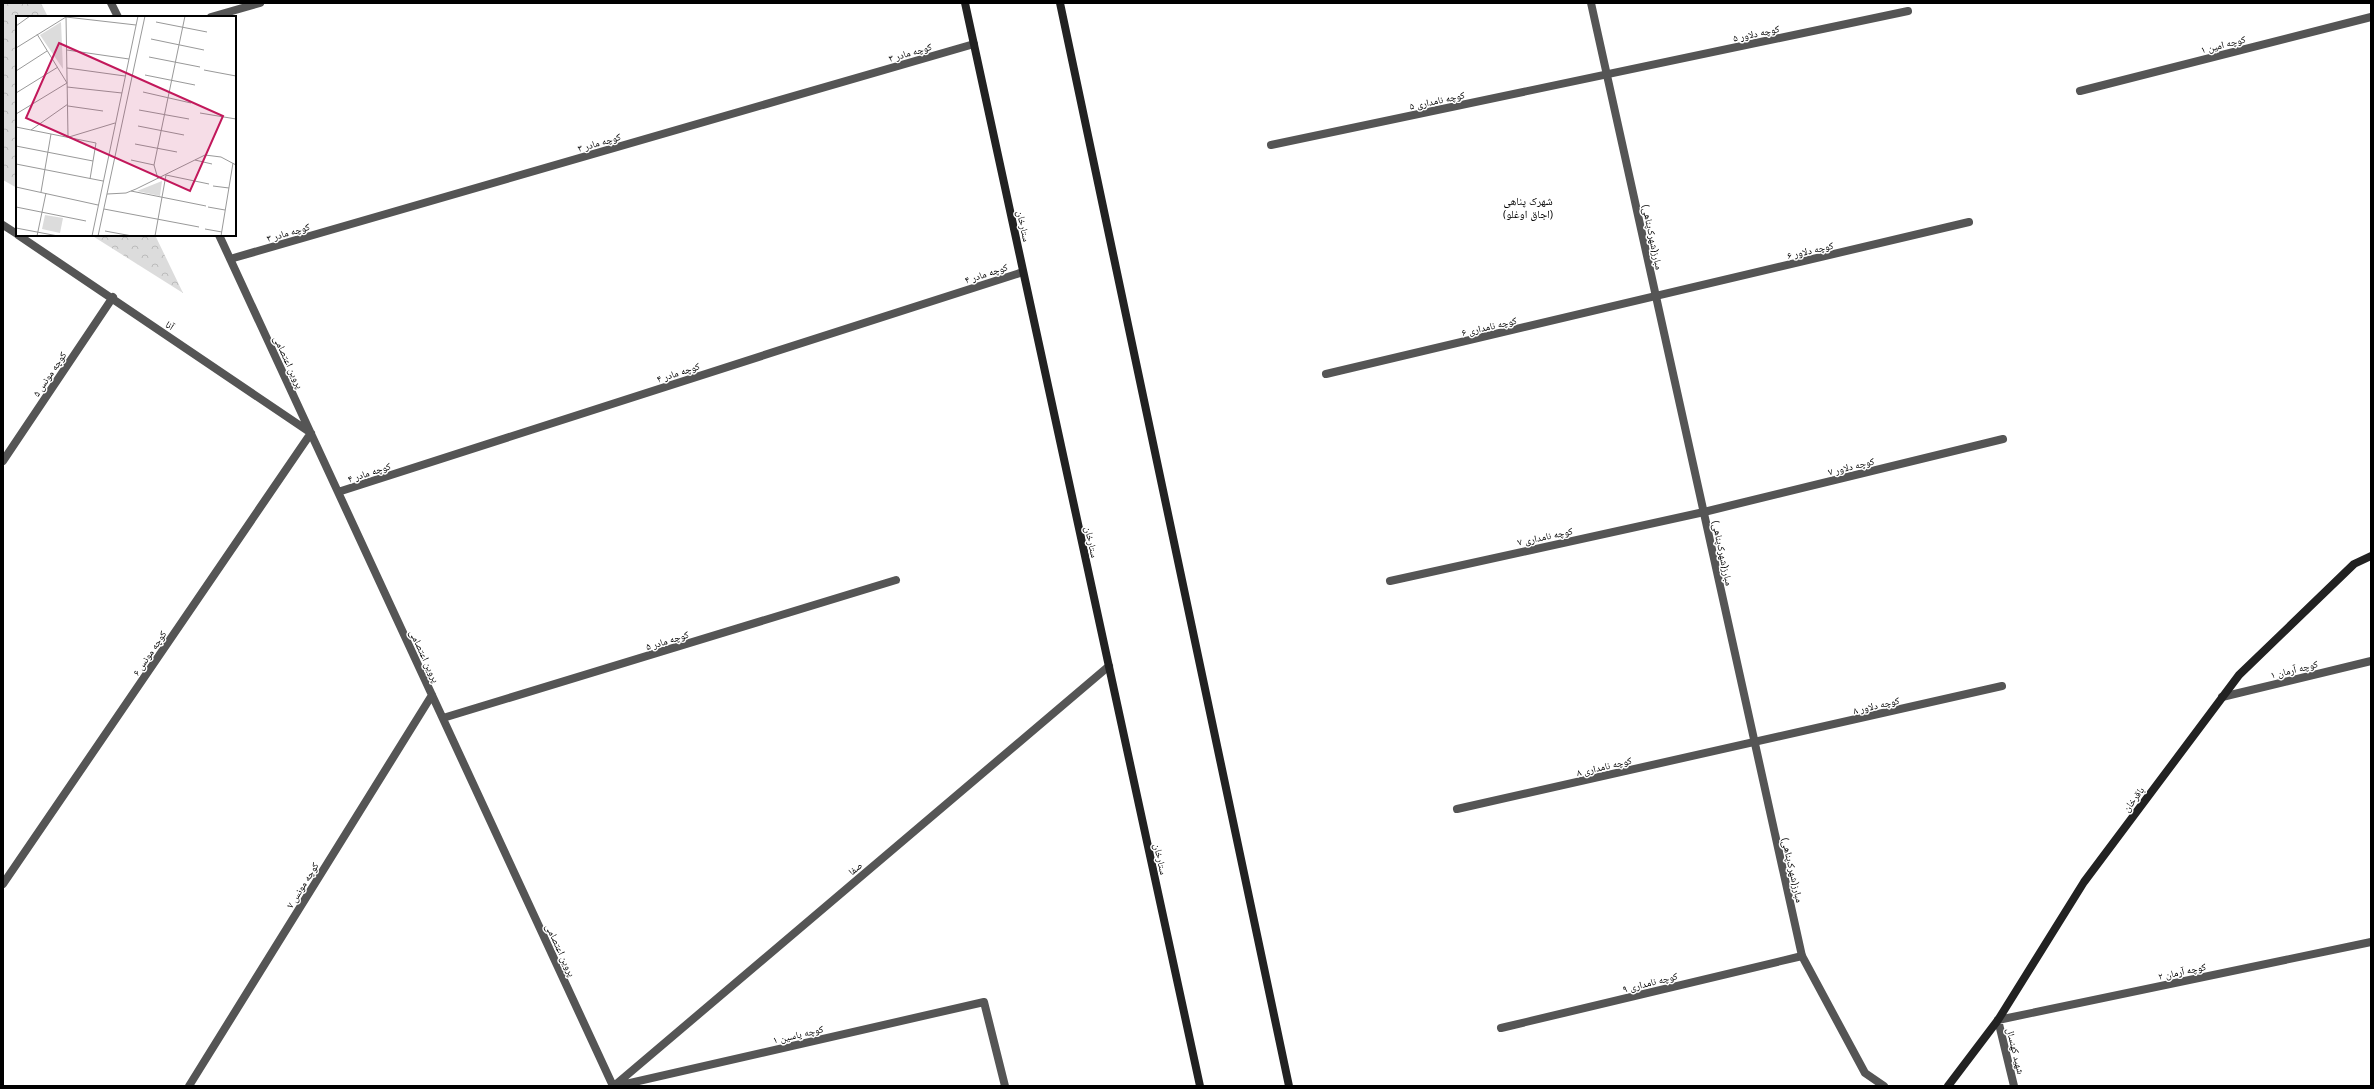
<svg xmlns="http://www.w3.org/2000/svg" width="2374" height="1089" viewBox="0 0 2374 1089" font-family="'Open Sans','Noto Naskh Arabic',sans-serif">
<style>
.park{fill:url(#park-crowns)}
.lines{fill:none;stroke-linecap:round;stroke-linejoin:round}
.minor{stroke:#555;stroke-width:8}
.tertiary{stroke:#555;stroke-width:8}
.secondary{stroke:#222;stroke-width:8}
.labels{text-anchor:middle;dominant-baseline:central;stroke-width:3;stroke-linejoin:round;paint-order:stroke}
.street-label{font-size:10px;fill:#000;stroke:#fff}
.neighbourhood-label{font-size:11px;fill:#000;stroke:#fff}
.inset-road{fill:none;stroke:#999;stroke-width:1}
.view{fill:#c2185b;fill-opacity:0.15;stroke:#c2185b;stroke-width:2}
.inset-edge{fill:none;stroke:#000;stroke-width:2}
</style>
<defs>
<pattern id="park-crowns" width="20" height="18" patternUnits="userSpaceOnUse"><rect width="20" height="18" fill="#dcdcdc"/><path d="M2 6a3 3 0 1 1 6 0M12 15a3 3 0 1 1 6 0" fill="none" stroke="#bbb"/></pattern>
</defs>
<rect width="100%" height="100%" fill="#fff"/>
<!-- park -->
<path class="park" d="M3 3H41L48 17H17V188L3 180Z
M91 235H155L183 293Z"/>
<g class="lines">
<!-- minor -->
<path class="minor" d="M111 3 118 17
M211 17 260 3
M2080 91 2371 17
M1271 145 1908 11
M3 225 17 234
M219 235 613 1086
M230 259 974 44
M1326 374 1969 222
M3 461 113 297
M338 492 1023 272
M1390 581 1704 512 2003 439
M2222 697 2371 661
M443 718 896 580
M1457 809 2002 686
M3 884 311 433 18 235
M1501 1028 1802 956
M189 1086 432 695
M614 1086 1109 666
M617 1086 984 1002 1005 1086
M2014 1086 1998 1020 2371 942"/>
<!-- tertiary -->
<path class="tertiary" d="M1591 3 1802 956 1865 1073 1884 1086"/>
<!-- secondary -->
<path class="secondary" d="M965 3 1200 1086
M1060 3 1289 1086
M1948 1086 1998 1020 2084 882 2239 675 2354 564 2371 556"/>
</g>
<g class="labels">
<!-- street labels -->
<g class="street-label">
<text transform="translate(1756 33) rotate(-12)">کوچه دلاور ۵</text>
<text transform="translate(2223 44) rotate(-14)">کوچه امین ۱</text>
<text transform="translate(910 52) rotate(-16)">کوچه مادر ۳</text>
<text transform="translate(1437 100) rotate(-12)">کوچه نامداری ۵</text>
<text transform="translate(599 142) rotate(-16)">کوچه مادر ۳</text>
<text transform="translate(1024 226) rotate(78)">ستارخان</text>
<text transform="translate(288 232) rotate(-16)">کوچه مادر ۳</text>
<text transform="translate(1653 237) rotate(78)">مبارز(شهرک‌پناهی)</text>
<text transform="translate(1810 250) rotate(-13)">کوچه دلاور ۶</text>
<text transform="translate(986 273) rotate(-18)">کوچه مادر ۴</text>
<text transform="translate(170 325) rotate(34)">آنا</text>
<text transform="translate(1489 326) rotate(-13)">کوچه نامداری ۶</text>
<text transform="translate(289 362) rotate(65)">پروین اعتصامی</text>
<text transform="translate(678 372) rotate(-18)">کوچه مادر ۴</text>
<text transform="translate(49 374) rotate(-56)">کوچه مونس ۵</text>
<text transform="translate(1851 466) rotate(-14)">کوچه دلاور ۷</text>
<text transform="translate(369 472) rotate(-18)">کوچه مادر ۴</text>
<text transform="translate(1545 536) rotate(-12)">کوچه نامداری ۷</text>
<text transform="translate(1092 542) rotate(78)">ستارخان</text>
<text transform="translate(1723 553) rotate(78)">مبارز(شهرک‌پناهی)</text>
<text transform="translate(667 640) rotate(-17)">کوچه مادر ۵</text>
<text transform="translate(149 653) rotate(-56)">کوچه مونس ۶</text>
<text transform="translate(425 656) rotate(65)">پروین اعتصامی</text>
<text transform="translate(2294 669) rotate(-14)">کوچه آرمان ۱</text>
<text transform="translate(1876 705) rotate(-13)">کوچه دلاور ۸</text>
<text transform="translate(1604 766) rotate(-13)">کوچه نامداری ۸</text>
<text transform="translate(2133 799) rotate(-53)">باقرخان</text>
<text transform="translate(1161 859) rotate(78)">ستارخان</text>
<text transform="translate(855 868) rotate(-40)">صفا</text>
<text transform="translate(1793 870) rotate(77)">مبارز(شهرک‌پناهی)</text>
<text transform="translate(302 885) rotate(-58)">کوچه مونس ۷</text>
<text transform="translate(561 950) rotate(65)">پروین اعتصامی</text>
<text transform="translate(2182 971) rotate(-12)">کوچه آرمان ۲</text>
<text transform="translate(1650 982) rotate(-14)">کوچه نامداری ۹</text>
<text transform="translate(798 1034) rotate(-13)">کوچه یاسین ۱</text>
<text transform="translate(2016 1051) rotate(76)">شهید کهنسال</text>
</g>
<!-- neighbourhood labels -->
<g class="neighbourhood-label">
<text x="1528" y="200">شهرک پناهی<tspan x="1528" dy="13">(اجاق اوغلو)</tspan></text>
</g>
</g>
<!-- overview -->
<g transform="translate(16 16)">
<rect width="220" height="220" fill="#fff"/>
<path d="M45 6 47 53 24 19ZM146 165 144 180 121 175ZM29 199 47 202 44 217 26 213Z" fill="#dcdcdc"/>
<path class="inset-road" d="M50 0 52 121M50 1 120 9M140 6 191 16M0 10 14 0M135 23 188 34M0 32 50 1M51 34 113 43M133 41 184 51M51 52 109 60M188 54 220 60M0 55 31 35M129 59 179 69M51 71 106 77M127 76 175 87M0 77 42 51M52 90 87 95M123 94 173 103M184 97 220 103M0 98 51 67 21 18M122 110 168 119M0 111 80 127 74 163M15 114 52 88M53 121 99 107M119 128 161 136M0 130 77 145M115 144 138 149M179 144 196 148M0 148 87 165M142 163 138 149 169 0M197 170 213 172M0 171 82 189M115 175 190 190M25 176 35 118M91 178 110 177 120 173 189 139 205 141 220 149M0 191 70 205M192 191 209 194M88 193 183 211M0 212 42 220M189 213 206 216M89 215 116 220M21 220 30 177M76 220 122 0M82 220 129 0M139 220 150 159 193 168M205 220 217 147"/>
<path class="view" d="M43 27 207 100 174 175 10 102Z"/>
<rect width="220" height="220" class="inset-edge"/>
</g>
<!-- border -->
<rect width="2374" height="1089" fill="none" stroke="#000000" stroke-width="8"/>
</svg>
